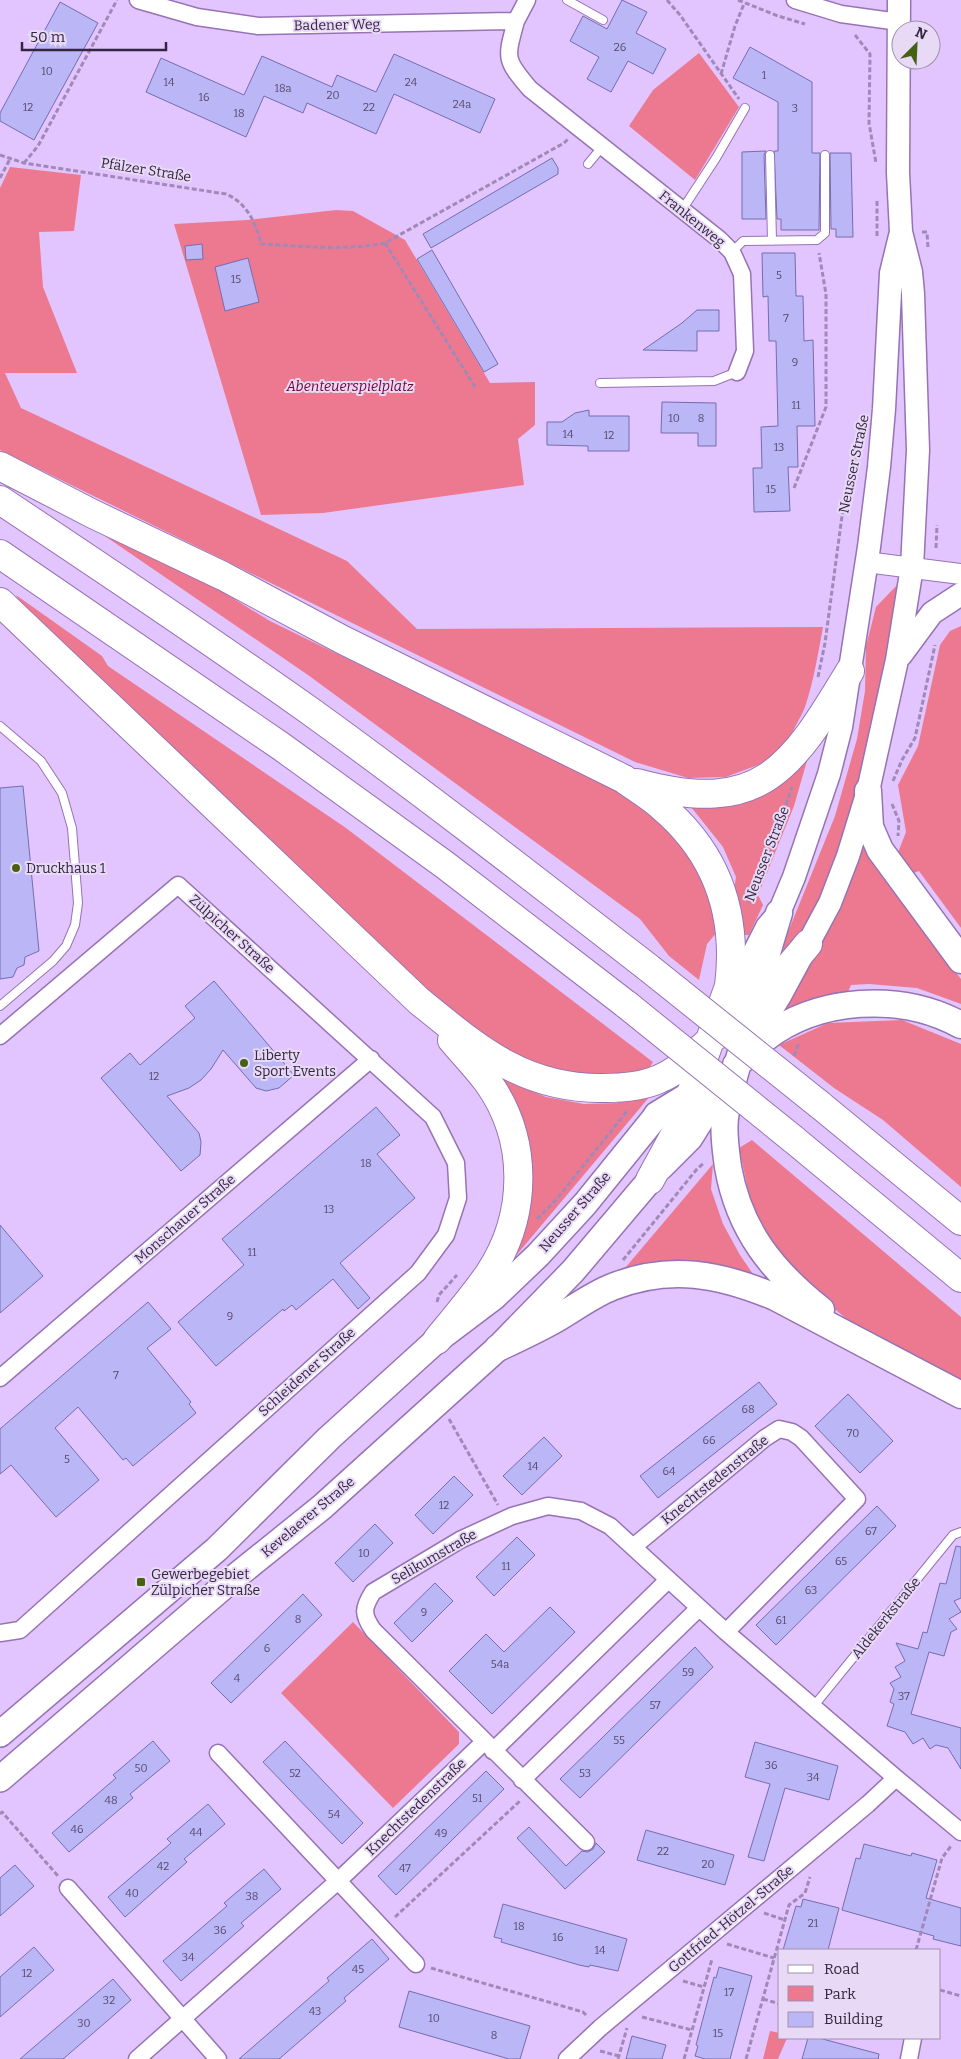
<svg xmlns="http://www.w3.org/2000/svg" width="961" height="2059" viewBox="0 0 961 2059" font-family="Bitter,serif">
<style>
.green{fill:#ed7991}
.building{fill:#bbb6f5;stroke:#756cb1}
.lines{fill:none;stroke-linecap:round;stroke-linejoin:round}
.service-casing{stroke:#9673b5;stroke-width:10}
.minor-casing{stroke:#9673b5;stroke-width:19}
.tertiary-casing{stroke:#9673b5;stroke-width:22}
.secondary-casing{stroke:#9673b5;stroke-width:25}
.primary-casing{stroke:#9673b5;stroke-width:28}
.trunk-casing{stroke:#9673b5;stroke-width:29}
.motorway-casing{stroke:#9673b5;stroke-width:30}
.path{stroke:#a189b7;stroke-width:3;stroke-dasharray:5 2.5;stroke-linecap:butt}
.service{stroke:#fff;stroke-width:8}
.minor{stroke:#fff;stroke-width:16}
.tertiary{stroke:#fff;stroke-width:20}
.secondary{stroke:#fff;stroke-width:22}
.primary{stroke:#fff;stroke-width:25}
.trunk{stroke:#fff;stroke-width:26}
.motorway{stroke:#fff;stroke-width:28}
.motorway-bridge-casing{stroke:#9673b5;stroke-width:30;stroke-linecap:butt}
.motorway-bridge{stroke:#fff;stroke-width:28}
.poi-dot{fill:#456214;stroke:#e8d9f6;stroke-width:2}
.labels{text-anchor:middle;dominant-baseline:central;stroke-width:4;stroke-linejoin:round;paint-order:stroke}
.number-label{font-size:11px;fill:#56496d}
.street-label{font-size:14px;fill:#342540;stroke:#e8d9f6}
.park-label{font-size:14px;font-style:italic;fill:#73012e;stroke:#e8d9f6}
.poi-label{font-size:14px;fill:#342540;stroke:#e8d9f6;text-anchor:start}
</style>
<rect width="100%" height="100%" fill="#e2c5fe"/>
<!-- green -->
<path class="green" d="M699 53 739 107 695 180 629 126 653 90Z
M10 167 81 175 74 231 39 232 43 287 77 373H5L21 408 347 561 417 629 823 627C818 654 814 680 805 707 800 720 791 731 788 746L758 765 726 777 688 778 635 762 0 450V188Z
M336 210 353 211 405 240 490 383 535 382V425L518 439 524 485 323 513 261 515 174 224 247 220Z
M64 508 200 578 270 621 613 789 652 815 686 851 709 893 718 931 707 944 699 980 669 956 640 919 308 675Z
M898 584 891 648 868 756 838 853 816 911 788 953H783L784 942 835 816 857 739 865 691 866 646 876 607Z
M16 595 102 656 108 666 346 828 653 1062 645 1075 547 1073 463 1025 46 626 21 604Z
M961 626V928L919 871 911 874 897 855 906 832 898 785 918 746 940 645 950 631Z
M809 754 794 806 758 895 763 905 749 935H744L734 890 736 877 723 847 687 802Z
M862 844 923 930 961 979V1004L917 988 869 984 851 985 847 994 781 1014 832 923 849 886Z
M902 1020 961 1044V1187L883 1120 834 1088 779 1045 828 1023Z
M504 1080 546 1097 584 1104 617 1103 624 1096 656 1089 514 1258 508 1254 519 1230 499 1085Z
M752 1140 961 1317V1381L850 1322 794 1274 754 1218 739 1148Z
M713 1164 711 1189 723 1224 740 1255 757 1280 620 1274Z
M353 1622 459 1732V1744L393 1808 281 1693Z
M770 2031 780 2033V2038H787L778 2059H763Z"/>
<!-- building -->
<path class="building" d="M622 0 647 12 636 33 666 49 653 74 628 61 611 92 587 79 599 57 570 41 583 16 607 29Z
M60 2 98 23 34 140 0 121V113Z
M750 47 812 82V153H820L819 230H781V219H777L774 151H778V102L733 78Z
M394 54 495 99 480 133 394 94 376 134 307 103 303 113 264 96 246 137 146 92 161 58 244 95 262 56 332 87 337 75 376 92Z
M766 151 764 155 766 219H742V152Z
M830 153H851L853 237H836V229H831Z
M552 158 558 168V174L431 248 423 234Z
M202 244 203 259 186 260 185 246Z
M432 250 498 364 484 372 417 259Z
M762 253H795L796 296H803L804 341 813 340 815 426H797L798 467H788L790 511 754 512 753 468H762L761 427 778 426 776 341H769L768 296 763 297Z
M248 258 259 302 225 311 215 267Z
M697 310H719V331H697V351L643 350 682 323Z
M662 402 716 403V446H698V433H661Z
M589 410V416H629V451H588V446L547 445V422H562L575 413Z
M23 786 39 951 25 957 24 965 17 968 13 977 0 979V788Z
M214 981 294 1075 279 1088 266 1091 256 1088 223 1050 211 1069 201 1080 189 1088 167 1096 199 1133 201 1142 200 1155 181 1171 101 1078 130 1053 140 1065 176 1034 195 1018 185 1006Z
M376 1107 400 1135 377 1154 415 1198 340 1263 370 1298 358 1309 333 1279 296 1310 292 1305 284 1311 283 1309 216 1366 178 1322 244 1265 222 1239Z
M0 1225 43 1276 0 1313Z
M148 1302 171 1329 147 1348 191 1402 189 1404 196 1413 133 1466 126 1458 123 1460 78 1407 55 1428 99 1480 56 1517 11 1465 0 1474V1429Z
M759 1382 777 1404 658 1498 640 1476Z
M848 1394 893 1441 860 1473 815 1426Z
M544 1437 562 1456 522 1495 503 1476Z
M454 1476 473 1495 433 1534 415 1515Z
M877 1506 896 1526 776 1645 756 1625Z
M375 1524 393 1543 353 1582 335 1563Z
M517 1537 535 1555 494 1596 476 1577Z
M956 1546 961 1547V1598L954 1601 961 1612 949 1619 957 1629 951 1632 944 1656 929 1652 911 1714 961 1728V1769L948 1748 936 1745 930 1749 923 1738 913 1744 905 1732 887 1726 894 1704 890 1702 894 1689 890 1683 901 1677 895 1667 905 1661 896 1643 918 1649 923 1632 927 1633 940 1583 946 1584Z
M435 1583 453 1601 412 1642 394 1623Z
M303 1594 322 1615 231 1703 211 1683Z
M550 1607 575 1632 492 1714 449 1671 486 1634 504 1652Z
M695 1647 713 1667 580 1798 560 1779Z
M153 1741 170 1761 130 1794 133 1798 69 1852 52 1833 116 1778 113 1775Z
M285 1741 363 1823 342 1844 263 1762Z
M755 1742 838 1766 829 1800 785 1788 764 1861 748 1857 770 1784 745 1777Z
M486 1771 504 1789 396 1895 378 1876Z
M208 1804 225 1824 184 1859 187 1862 125 1917 108 1897 171 1843 167 1839Z
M529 1827 566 1866 582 1851 588 1852 593 1849 596 1843 605 1852 565 1889 517 1838Z
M646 1830 734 1855 725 1885 637 1860Z
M864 1844 911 1856 912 1853 937 1860 926 1898 961 1908V1946L933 1939 934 1936 842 1910 856 1858 860 1859Z
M15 1865 34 1886 0 1916V1878Z
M264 1869 281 1889 241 1923 244 1926 181 1981 163 1961 227 1906 224 1903Z
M803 1899 839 1908 828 1950H783L796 1906 801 1907Z
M503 1904 627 1939 618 1971 590 1965 589 1967 579 1965 501 1942 502 1939 494 1937Z
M372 1939 389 1959 344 1998 346 2001 279 2059H239L329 1981 327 1978Z
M34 1947 54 1970 0 2017V1977Z
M719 1967 752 1976 730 2059H705L695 2056 698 2046 696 2045 714 1977 716 1978Z
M113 1979 131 2000 106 2022 63 2059H20Z
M409 1991 530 2026 520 2059H509L399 2027Z
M632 2036 666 2045 662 2059H626Z
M808 2038H819L879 2054 878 2059H802Z"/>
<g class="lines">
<!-- service casing -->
<g class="service-casing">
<path id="service" d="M567 0 603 20
M770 155 772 241
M588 164 602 147
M682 210 716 158 745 108
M732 252 743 241 817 240 825 233V155
M600 383 714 381 737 372
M0 726 41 761 62 793 72 828 78 903 75 925 66 946 53 961 0 1006
M813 1707 953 1535 961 1532"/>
</g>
<!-- minor casing -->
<g class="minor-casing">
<path id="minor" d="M138 0 197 17 258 26 516 21 527 0
M795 0 841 14 899 22
M516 21C506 58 504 59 530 89L719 239 732 252 742 274 745 351 737 372
M0 1036 178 885 433 1117 456 1163 458 1198 446 1235 418 1273 20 1630 0 1633
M0 1378 371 1059
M633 1547 765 1438 779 1429 792 1432 801 1438 857 1499 726 1632
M493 1751 668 1580
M218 1753 416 1964
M522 1780 699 1608
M586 1842 373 1630C362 1614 363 1608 373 1592L460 1540 512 1516 548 1506 581 1511 610 1526 726 1632 896 1778 961 1832
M68 1888 218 2059
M137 2059 338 1881 484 1742
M567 2059 600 2028 868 1804 896 1778
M909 2059 913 2038"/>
</g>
<!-- tertiary casing -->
<g class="tertiary-casing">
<path id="tertiary" d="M866 562 961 574"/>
</g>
<!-- secondary casing -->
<g class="secondary-casing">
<path id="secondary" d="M901 655 932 613 961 594
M731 998 767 927 779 913 794 877 829 774 841 727 869 547 879 467 884 409 891 273 900 236
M662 1168 691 1139 780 996 830 903 848 856 868 791 897 660 912 567 918 450 913 294 911 272 901 232 898 173 899 0"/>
</g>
<!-- primary casing -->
<g class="primary-casing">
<path id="primary" d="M0 1734 217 1549 329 1438 437 1340 494 1297 538 1255 585 1204 657 1115
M0 1779 230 1581 322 1507 498 1348 573 1271 650 1180"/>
</g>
<!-- trunk casing -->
<g class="trunk-casing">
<path id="trunk" d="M868 791 870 827 880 850 961 960
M779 913C765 959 752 1005 741 1052 735 1074 728 1095 725 1118 723 1135 726 1151 728 1167 739 1230 772 1271 821 1310
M736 1065C746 1057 754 1047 764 1039 818 997 901 992 961 1025
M657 1115 703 1087
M498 1348C517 1339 537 1330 556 1319 575 1308 592 1295 612 1287 670 1264 720 1274 775 1297L961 1395"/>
</g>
<!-- motorway casing -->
<g class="motorway-casing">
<path id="motorway" d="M0 466 93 514 223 576 343 640 624 779C636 788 650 796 661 806 717 853 738 914 729 986L680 1125 650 1180
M0 500C104 569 208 639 310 711 425 794 538 882 650 969
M0 554 282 747 445 865 627 1005
M0 602 419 1001C477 1048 523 1089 603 1088 621 1088 642 1087 659 1079 680 1071 696 1052 713 1038 751 1008 777 982 808 944
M637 783C761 817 791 769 850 671
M820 1105 961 1221
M793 1139 961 1278
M437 1340C455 1318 473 1297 489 1274 528 1215 529 1139 487 1081 476 1067 464 1054 452 1040"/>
</g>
<!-- path -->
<path class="path" d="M667 0 680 15 739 99
M738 0 778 16 805 24
M855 35 870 54 869 123 876 163
M721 74 735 26 744 4
M0 155 24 163 226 194C247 203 256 223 261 244 302 246 345 251 385 243L564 143 568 139
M24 163 38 146 117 0
M0 178 10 159
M877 201V238
M922 232H927L928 248
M385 243 475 387
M794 488 826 407V294L819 253
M936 548 937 525
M818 677 825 643 842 516 859 440
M893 781 902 760 915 738 935 645
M892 804 899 821 898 836
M749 903 765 865 792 787
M794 1056 799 1043
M537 1219 555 1201 627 1111
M623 1260 697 1169 704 1163
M437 1302 439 1295 457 1275
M449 1419 498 1505
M0 1814 2 1812 58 1876
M764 1913 785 1920
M395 1917 521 1800
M727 1944 774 1958
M916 1950 942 1858 951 1846
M431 1968 583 2012 587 2016
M683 1981 704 1987
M940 1990 961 1996
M763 1999 780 2004
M642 2017 692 2030
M600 2051 619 2056
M618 2059 627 2028
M684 2059 712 1959
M746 2059 789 1905 805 1893 810 1877"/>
<!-- service -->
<use href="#service" class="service"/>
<!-- minor -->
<use href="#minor" class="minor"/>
<!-- tertiary -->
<use href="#tertiary" class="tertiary"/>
<!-- secondary -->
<use href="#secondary" class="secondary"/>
<!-- primary -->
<use href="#primary" class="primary"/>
<!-- trunk -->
<use href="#trunk" class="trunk"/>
<!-- motorway -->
<use href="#motorway" class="motorway"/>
<!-- motorway-bridge casing -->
<g class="motorway-bridge-casing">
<path id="motorway-bridge" d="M650 969 820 1105
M627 1005 793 1139"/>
</g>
<!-- motorway-bridge -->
<use href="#motorway-bridge" class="motorway-bridge"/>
</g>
<!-- markers -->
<g class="poi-dot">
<circle cx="16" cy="868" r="5"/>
<circle cx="244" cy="1063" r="5"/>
<rect x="136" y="1577" width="10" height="10" rx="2.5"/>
</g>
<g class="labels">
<!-- number labels -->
<g class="number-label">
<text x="620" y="47">26</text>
<text x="47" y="71">10</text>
<text x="764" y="75">1</text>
<text x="169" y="82">14</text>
<text x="411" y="82">24</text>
<text x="283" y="88">18a</text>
<text x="333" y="95">20</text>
<text x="204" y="97">16</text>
<text x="462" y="104">24a</text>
<text x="28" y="107">12</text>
<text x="369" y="107">22</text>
<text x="795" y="108">3</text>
<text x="239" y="113">18</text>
<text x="779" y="275">5</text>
<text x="236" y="279">15</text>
<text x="786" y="318">7</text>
<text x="795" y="362">9</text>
<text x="796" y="405">11</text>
<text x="674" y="418">10</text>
<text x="701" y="418">8</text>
<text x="568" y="434">14</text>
<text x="609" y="435">12</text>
<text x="779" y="447">13</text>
<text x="771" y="489">15</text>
<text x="154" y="1076">12</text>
<text x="366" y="1163">18</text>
<text x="329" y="1209">13</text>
<text x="252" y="1252">11</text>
<text x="230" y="1316">9</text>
<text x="116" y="1375">7</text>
<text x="748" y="1409">68</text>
<text x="853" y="1433">70</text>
<text x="709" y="1440">66</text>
<text x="67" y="1459">5</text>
<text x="533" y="1466">14</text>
<text x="669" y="1471">64</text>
<text x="444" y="1505">12</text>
<text x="871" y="1531">67</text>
<text x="364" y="1553">10</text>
<text x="841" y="1561">65</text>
<text x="506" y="1566">11</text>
<text x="811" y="1590">63</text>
<text x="424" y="1612">9</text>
<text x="298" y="1619">8</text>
<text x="781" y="1620">61</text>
<text x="267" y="1648">6</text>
<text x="500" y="1664">54a</text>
<text x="688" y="1672">59</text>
<text x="237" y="1678">4</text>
<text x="904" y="1696">37</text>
<text x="655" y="1705">57</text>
<text x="619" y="1740">55</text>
<text x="771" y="1765">36</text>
<text x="141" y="1768">50</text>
<text x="295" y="1773">52</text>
<text x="585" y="1773">53</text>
<text x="813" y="1777">34</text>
<text x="477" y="1798">51</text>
<text x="111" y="1800">48</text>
<text x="334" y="1814">54</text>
<text x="77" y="1829">46</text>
<text x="196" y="1832">44</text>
<text x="441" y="1833">49</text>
<text x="663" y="1851">22</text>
<text x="708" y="1864">20</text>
<text x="163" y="1866">42</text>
<text x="405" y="1868">47</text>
<text x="132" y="1893">40</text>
<text x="252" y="1896">38</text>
<text x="813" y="1923">21</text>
<text x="519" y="1926">18</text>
<text x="220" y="1930">36</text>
<text x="558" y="1937">16</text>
<text x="600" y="1950">14</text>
<text x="188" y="1957">34</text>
<text x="358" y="1969">45</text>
<text x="27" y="1973">12</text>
<text x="729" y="1992">17</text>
<text x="109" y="2000">32</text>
<text x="315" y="2011">43</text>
<text x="434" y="2018">10</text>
<text x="84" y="2023">30</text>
<text x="718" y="2033">15</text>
<text x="494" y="2035">8</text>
</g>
<!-- street labels -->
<g class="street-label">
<text transform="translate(337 25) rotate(-1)">Badener Weg</text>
<text transform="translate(146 170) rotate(9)">Pfälzer Straße</text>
<text transform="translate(692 219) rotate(39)">Frankenweg</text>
<text transform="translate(854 464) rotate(-78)">Neusser Straße</text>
<text transform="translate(767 854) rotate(-69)">Neusser Straße</text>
<text transform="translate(232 934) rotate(42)">Zülpicher Straße</text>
<text transform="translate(575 1212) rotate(-49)">Neusser Straße</text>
<text transform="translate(185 1219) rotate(-41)">Monschauer Straße</text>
<text transform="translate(307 1372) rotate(-42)">Schleidener Straße</text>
<text transform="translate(715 1480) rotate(-39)">Knechtstedenstraße</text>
<text transform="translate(308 1517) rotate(-40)">Kevelaerer Straße</text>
<text transform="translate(434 1557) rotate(-30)">Selikumstraße</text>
<text transform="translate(886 1618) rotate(-51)">Aldekerkstraße</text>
<text transform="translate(416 1807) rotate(-44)">Knechtstedenstraße</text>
<text transform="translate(731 1919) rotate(-40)">Gottfried-Hötzel-Straße</text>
</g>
<!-- park labels -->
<g class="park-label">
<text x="350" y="386">Abenteuerspielplatz</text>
</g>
<!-- poi labels -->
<g class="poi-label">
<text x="26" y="868">Druckhaus 1</text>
<text x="254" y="1055">Liberty<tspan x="254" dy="16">Sport Events</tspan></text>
<text x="151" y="1574">Gewerbegebiet<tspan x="151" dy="16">Zülpicher Straße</tspan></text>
</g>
</g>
<!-- legend -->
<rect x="778" y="1949" width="162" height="90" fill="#e8d9f6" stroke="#a091ad"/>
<rect x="788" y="1965" width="25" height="8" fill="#ffffff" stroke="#a091ad"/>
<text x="824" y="1974" font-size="15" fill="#342540">Road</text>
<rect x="788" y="1986" width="25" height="15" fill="#ed7991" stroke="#a091ad"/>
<text x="824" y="1999" font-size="15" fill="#342540">Park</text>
<rect x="788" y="2012" width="25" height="15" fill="#bbb6f5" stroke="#a091ad"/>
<text x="824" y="2024" font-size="15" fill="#342540">Building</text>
<!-- north arrow -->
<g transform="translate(916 45) rotate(24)"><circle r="24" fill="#e8d9f6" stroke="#a091ad"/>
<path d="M0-4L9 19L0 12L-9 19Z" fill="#456214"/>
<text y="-8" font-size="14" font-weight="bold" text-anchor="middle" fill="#342540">N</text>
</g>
<!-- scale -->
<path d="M22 42v8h144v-8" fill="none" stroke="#342540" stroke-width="2.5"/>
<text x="30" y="42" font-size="15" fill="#342540" stroke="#e8d9f6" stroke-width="4" paint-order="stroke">50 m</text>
</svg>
